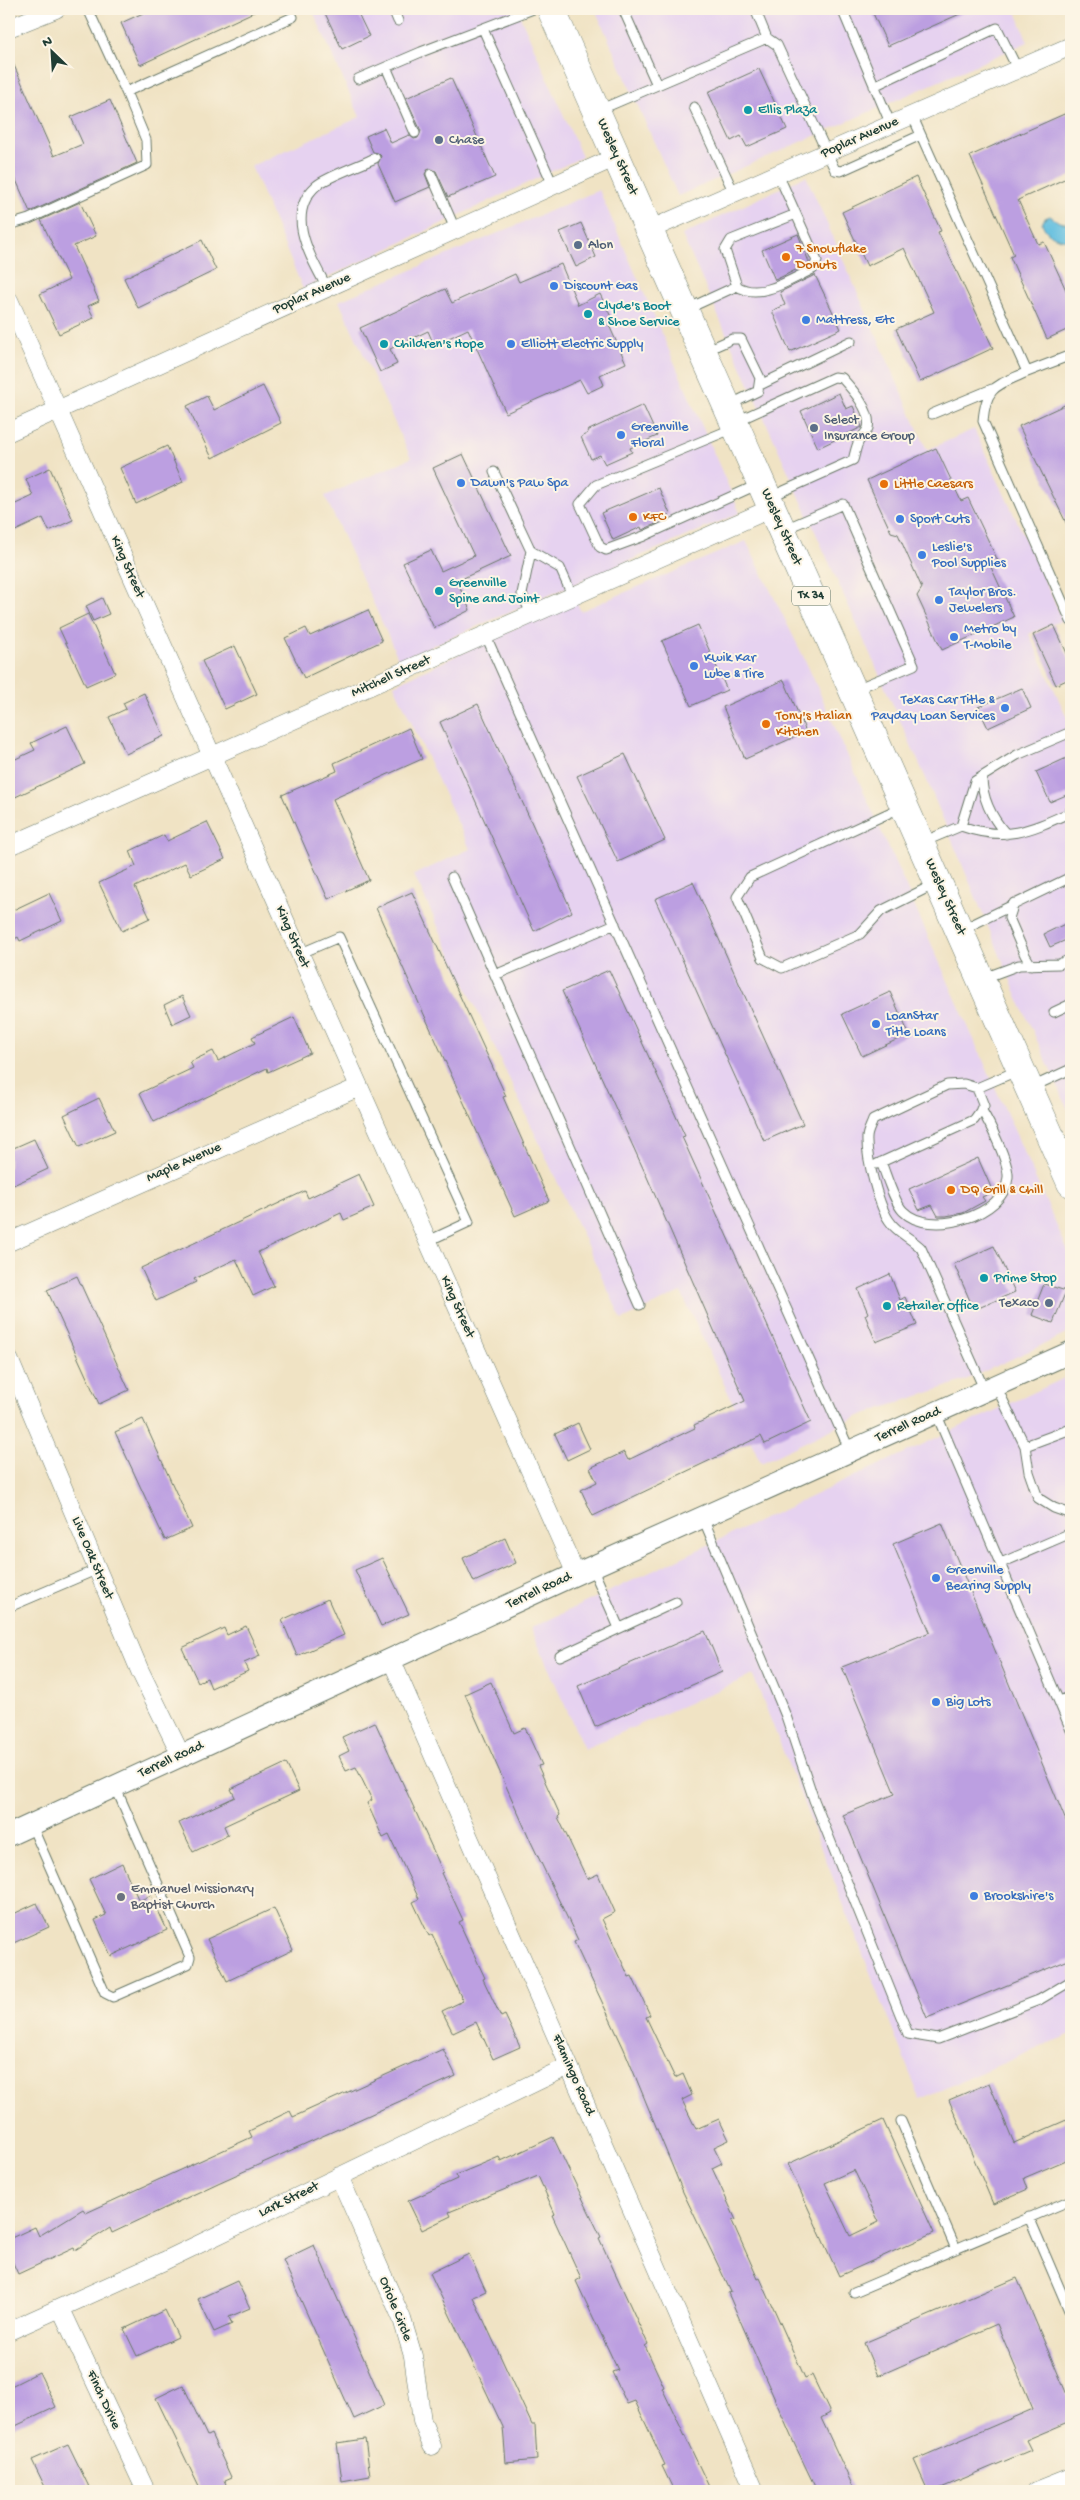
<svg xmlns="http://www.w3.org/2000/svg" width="1080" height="2500" viewBox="0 0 1080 2500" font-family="'Gochi Hand',sans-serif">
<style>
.built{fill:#e6d2f0}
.water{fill:#61bedf;stroke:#407e8a}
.building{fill:#bc9fe1;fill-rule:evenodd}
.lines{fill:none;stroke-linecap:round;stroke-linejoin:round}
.service-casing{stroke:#687766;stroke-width:11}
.minor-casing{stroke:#687766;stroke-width:19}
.tertiary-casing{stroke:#687766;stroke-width:23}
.primary-casing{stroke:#687766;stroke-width:29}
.service{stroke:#fff;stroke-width:9}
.minor{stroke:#fff;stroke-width:18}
.tertiary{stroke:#fff;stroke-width:21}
.primary{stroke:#fff;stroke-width:28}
.culture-dot{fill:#0f9aa8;stroke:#fcf5e5;stroke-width:2}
.service-dot{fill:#5c6f8a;stroke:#fcf5e5;stroke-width:2}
.food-dot{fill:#e8710a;stroke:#fcf5e5;stroke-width:2}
.shop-dot{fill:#3f7fe0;stroke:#fcf5e5;stroke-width:2}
.worship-dot{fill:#6b7280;stroke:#fcf5e5;stroke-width:2}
.labels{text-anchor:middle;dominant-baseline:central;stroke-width:4;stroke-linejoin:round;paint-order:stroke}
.shield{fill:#fcf5e5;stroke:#617469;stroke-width:1}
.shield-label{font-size:12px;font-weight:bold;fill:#1f3d34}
.culture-label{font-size:14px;fill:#0d838f;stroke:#fcf5e5;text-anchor:start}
.street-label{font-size:14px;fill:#1f3d34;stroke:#fcf5e5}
.service-label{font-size:14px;fill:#4e5e75;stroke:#fcf5e5;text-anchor:start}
.food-label{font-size:14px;fill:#c56008;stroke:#fcf5e5;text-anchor:start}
.shop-label{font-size:14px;fill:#366cbe;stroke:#fcf5e5;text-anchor:start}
.worship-label{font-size:14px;fill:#5b616d;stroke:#fcf5e5;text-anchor:start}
</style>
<rect width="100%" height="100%" fill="#fcf5e5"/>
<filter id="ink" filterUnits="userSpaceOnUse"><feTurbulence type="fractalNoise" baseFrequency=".02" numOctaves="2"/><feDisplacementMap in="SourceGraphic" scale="10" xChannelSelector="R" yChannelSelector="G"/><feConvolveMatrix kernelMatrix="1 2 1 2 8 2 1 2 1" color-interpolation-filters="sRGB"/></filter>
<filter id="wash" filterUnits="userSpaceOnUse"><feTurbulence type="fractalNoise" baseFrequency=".0096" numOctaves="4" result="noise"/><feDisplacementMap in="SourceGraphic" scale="20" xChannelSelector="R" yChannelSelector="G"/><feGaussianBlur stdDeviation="1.12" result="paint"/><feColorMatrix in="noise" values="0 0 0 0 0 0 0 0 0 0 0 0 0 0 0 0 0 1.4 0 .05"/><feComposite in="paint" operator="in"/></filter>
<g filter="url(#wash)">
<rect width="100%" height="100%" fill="#f0e3c4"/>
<!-- built -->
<path class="built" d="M312 9H517L582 157 303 289 251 166 360 117Z
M595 9H1015L1028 42 678 196Z
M806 176 927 450 974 429 1063 620 1029 634 1069 722 1071 721V1116L1018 998 928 783 682 235Z
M599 190 740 513 399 660 325 496 411 458 339 301Z
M746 541 806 662 1071 1258V1332L963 1381 862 1415 761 1463 681 1292 622 1320 414 875 470 849 394 685 575 600 581 611Z
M1071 1375V2034L920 2099 753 1675 584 1749 531 1628Z"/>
<!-- water -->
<path class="water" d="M1050 216 1059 222 1071 224V240C1059 240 1046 236 1042 223L1045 218Z"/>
<g id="blocks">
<!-- building -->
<path class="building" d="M152 9H260L140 65 121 23Z
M323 9H356L369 36 342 49Z
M871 9H971L888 46Z
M9 54 54 156 83 144 71 117 110 100 137 163 30 212 9 164Z
M759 69 787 129 747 147 741 136 731 141 708 92Z
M451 78 495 177 448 197 436 171 429 168 425 174 430 187 395 202 378 164 381 156 378 153 373 152 366 136 384 128 391 143 409 135 414 139 418 138 421 131 406 98Z
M1071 111V176L1018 200 1038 244 1044 242 1071 301V328L1047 339 1010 257 1014 255 970 156Z
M916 177 941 231 938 232 993 348 920 382 896 329 934 312 904 248 867 266 842 212Z
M80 202 96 236 74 246 99 301 88 306 94 318 59 334 40 294 69 280 41 220Z
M581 223 596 257 576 267 560 232Z
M798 234 809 262 808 264 775 280 762 250Z
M202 240 216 270 138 308 124 278Z
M561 264 578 305 600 294 613 321 608 323 626 363 600 375 604 385 587 393 580 380 506 413 468 329 434 345 428 331 390 349 397 364 380 372 360 328 445 289 452 303 515 274 519 282Z
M815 275 841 329 790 352 772 311 785 305 780 292Z
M263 386 281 423 212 458 187 406 207 396 214 410Z
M839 393 846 409 853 406 862 427 818 448 801 411Z
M1071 402V440L1064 443 1071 458V533L1019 426Z
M643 405 657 436 630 448 632 452 605 464 600 455 591 459 581 437 588 433 587 431Z
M167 446 183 482 136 504 120 468Z
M936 448 961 501 968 498 998 561 990 565 1014 617 942 650 917 596 922 588 898 534 891 532 867 480Z
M463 454 511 556 457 581 470 610 434 628 403 563 431 550 441 571 474 556 433 468Z
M50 468 73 520 49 531 43 518 9 534V507L33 496 26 479Z
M659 488 670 514 657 520 658 523 642 530 641 527 613 540 601 513Z
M102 598 109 614 93 621 86 606Z
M368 610 382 641 304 678 285 638 306 628 310 636Z
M88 614 115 673 86 686 59 628Z
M698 625 727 690 691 706 662 641Z
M1054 625 1071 662V678L1056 685 1033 635Z
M235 646 257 694 225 709 202 661Z
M784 680 806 732 745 759 723 707Z
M1022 688 1031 708 988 728 978 707Z
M144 693 164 736 126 754 109 717 126 709 123 703Z
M478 704 572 912 534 931 440 722Z
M67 726 85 764 9 800V762L35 750 31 743Z
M409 728 422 759 333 799 369 880 328 899 282 795 337 771 334 763Z
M625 754 665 840 618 862 577 776Z
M1071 756V793L1050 802 1036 772Z
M207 822 225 859 191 875 185 863 135 887 150 918 122 931 99 883 136 866 130 851 164 835 167 841Z
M693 882 803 1124 764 1141 655 899Z
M412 892 506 1096 503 1097 549 1201 515 1216 376 908Z
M49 893 62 921 20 941 18 937 9 942V912Z
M1071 921V938L1050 947 1044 934Z
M609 970 685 1136 682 1137 811 1422 765 1444 761 1436 593 1516 581 1490 597 1482 590 1468 624 1452 628 1460 695 1428 694 1425 745 1401 647 1177 562 991Z
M890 992 909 1034 862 1056 842 1014Z
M182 996 191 1015 172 1024 164 1005Z
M294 1017 310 1053 268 1072 267 1068 154 1122 140 1093 193 1068 190 1062 213 1051 218 1061 255 1043 252 1037Z
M99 1098 115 1131 79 1147 64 1115Z
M34 1139 48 1169 9 1187V1150Z
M978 1158 993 1192 982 1197 985 1201 963 1213 946 1216H938L932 1205 919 1210 909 1189Z
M359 1174 374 1207 344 1220 341 1213 258 1252 274 1286 253 1296 236 1259 194 1279 196 1282 156 1301 141 1268 305 1191 308 1198Z
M994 1246 1015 1292 974 1310 954 1264Z
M890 1274 900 1300 905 1297 917 1325 876 1342 865 1315 868 1313 858 1289Z
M77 1276 129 1390 99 1404 47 1290Z
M1044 1284 1066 1291 1053 1323 1032 1315Z
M143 1419 192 1528 165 1540 115 1432Z
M578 1423 590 1449 567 1460 555 1434Z
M942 1523 1071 1833V1959L927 2018 843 1815 895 1794 842 1667 930 1632 893 1544Z
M505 1538 516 1563 474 1582 463 1558Z
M382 1558 409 1614 381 1626 355 1570Z
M328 1599 344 1635 297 1656 282 1620Z
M246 1626 260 1656 244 1663 248 1671 211 1688 207 1678 198 1682 182 1648 224 1628 227 1635Z
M705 1631 722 1672 595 1727 578 1686Z
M491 1682 514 1733 525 1728 542 1765 538 1766 560 1815 558 1817 587 1879 598 1874 615 1912 602 1919 629 1977 632 1976 650 2015 646 2017 675 2078 683 2074 692 2095 682 2100 696 2129 719 2119 729 2140 714 2147 722 2163 712 2168 736 2220 732 2221 758 2279 760 2278 805 2378 812 2375 830 2413 821 2418 855 2491H817L794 2443 728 2293 731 2292 683 2192 624 2049 574 1942 578 1940 531 1842 465 1694Z
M375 1722 443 1872 441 1873 463 1920 459 1922 485 1978 483 1979 501 2017 505 2015 520 2047 493 2059 476 2022 453 2033 442 2011 463 2001 432 1934 429 1936 413 1902 419 1899 389 1835 383 1838 367 1803 372 1800 356 1767 346 1771 339 1756 349 1751 342 1737Z
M286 1763 299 1791 224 1826 228 1835 193 1852 179 1823 235 1797 231 1789Z
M122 1863 139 1901 151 1895 167 1930 111 1956 95 1920 106 1915 89 1879Z
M37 1903 49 1927 9 1945V1916Z
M274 1908 293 1950 227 1981 207 1939Z
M443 2049 456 2076 218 2183 112 2233 110 2228 75 2250 74 2248 18 2274 9 2254V2239L35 2227 39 2236 83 2209 86 2213 252 2137 249 2131 290 2111 293 2117Z
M989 2083 1014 2143 1071 2118V2158L1024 2178 1028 2189 993 2204 949 2100Z
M883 2120 934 2233 839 2276 788 2164ZM854 2170 879 2222 850 2236 825 2183Z
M553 2137 601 2237 599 2238 648 2344 645 2346 664 2387 662 2388 711 2491H674L662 2466 665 2465 635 2401 627 2404 612 2372 618 2370 576 2281 581 2278 552 2215 555 2214 538 2176 449 2212 451 2216 422 2230 408 2201 457 2179 456 2175 499 2157 501 2161Z
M314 2245 384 2405 354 2419 283 2260Z
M469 2254 486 2291 473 2297 532 2425H535L537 2460 506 2463 503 2427 430 2273Z
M1017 2278 1071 2404V2421L1026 2440 1031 2450 934 2491H928L914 2460 1033 2409 997 2324 878 2376 864 2343Z
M237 2281 250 2308 229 2317 232 2324 214 2332 198 2299Z
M165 2310 178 2337 137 2356 124 2329Z
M39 2372 56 2407 9 2429V2387Z
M183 2385 207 2436 211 2434 231 2477 224 2480 229 2491H201L156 2398Z
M365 2439 370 2476 342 2481 337 2443Z
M68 2444 91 2491H47L32 2460Z"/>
</g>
</g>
<g filter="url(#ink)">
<use href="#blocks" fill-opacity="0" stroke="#687766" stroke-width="1"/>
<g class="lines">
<!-- service casing -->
<g class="service-casing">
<path id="service" d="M88 9 126 92 293 17
M393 9 398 21
M623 9 657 85
M755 9 767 38
M842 9 891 125
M483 29 553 185
M386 67 415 133
M358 79 421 52 533 9
M874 86 997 28 1018 70
M694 107 734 193
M599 110 767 38 777 45 835 170 841 171 921 135
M912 115 1027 372C997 386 986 385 983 421L1071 621
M431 174 455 229
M9 225 29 219 147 165 146 140 126 92
M737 286C760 301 791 279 813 269L817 261 796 214
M327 288C311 257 284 215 316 186 326 177 361 165 375 158
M687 309 737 286 725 250 731 240 796 214 778 174
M705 351 732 339H741L760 378 758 391 729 405
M1027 372 1071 355
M760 385 851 341
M932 414 992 389
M737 421 834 377 842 378C852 389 872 411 868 428 866 434 862 436 859 441 856 446 855 454 853 460L770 497
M734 428 596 485 580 504 600 547 606 550 644 536 759 484
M494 472 531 551 560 568 573 597
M785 529 843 504 914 665 856 689
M531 551 522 594 532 616
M486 636 850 1451
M982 777C982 798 992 818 1006 834
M902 807 750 877 737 897 763 958 782 968 860 934 881 911 935 884
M961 826 975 781 1017 755 1071 732
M923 842 961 826C1006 842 1029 831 1071 812
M452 877 495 975 615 924
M1014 903 1009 918 1025 955 1031 965
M961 930 1071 877
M299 954 339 937 469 1222 428 1241
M495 975 640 1305
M984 978 1019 965 1059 964 1071 959
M1054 1012 1071 1004
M1032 1087 1071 1069
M881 1162C886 1174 894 1202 903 1211 929 1238 1006 1216 1008 1177 1009 1162 989 1122 981 1109
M877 1164 974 1120 984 1106 977 1088
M996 1386 1025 1446 1071 1429
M985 1391 921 1248C912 1239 897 1232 891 1223 879 1209 866 1157 867 1138 867 1132 871 1126 873 1120L947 1085 964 1084 977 1088 1019 1070
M936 1413 1071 1730
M1025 1446 1029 1472 1038 1498 1054 1508 1071 1514
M703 1518 786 1716 814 1800 908 2034 938 2039 1039 2000 1071 1981
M1001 1563 1071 1533
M592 1567 619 1628
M9 1607 98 1569
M560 1656 676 1602
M1060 1701 1071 1696
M31 1824 105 1993 113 1997 188 1964 190 1957 115 1786
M901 2121 956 2249
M1029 2217 1071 2315
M854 2292 1071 2200"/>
</g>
<!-- minor casing -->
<g class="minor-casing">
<path id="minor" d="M9 28 56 9
M649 230 1071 46
M9 300 576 1574
M9 432 616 157
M9 846 772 508
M9 1242 359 1087
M9 1359 140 1671 181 1755
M391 1659 755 2491
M339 2176 402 2319 413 2356 422 2421 432 2446
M61 2309 146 2491
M9 2331 164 2261 569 2066
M1036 2491 1071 2477"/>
</g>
<!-- tertiary casing -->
<g class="tertiary-casing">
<path id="tertiary" d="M9 1835 576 1574 1071 1352"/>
</g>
<!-- primary casing -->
<g class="primary-casing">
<path id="primary" d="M551 9 1071 1183"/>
</g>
<!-- service -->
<use href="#service" class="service"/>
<!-- minor -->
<use href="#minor" class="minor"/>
<!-- tertiary -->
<use href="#tertiary" class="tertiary"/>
<!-- primary -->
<use href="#primary" class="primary"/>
</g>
</g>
<!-- markers -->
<g class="culture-dot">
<circle cx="748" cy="110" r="5"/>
<circle cx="588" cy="314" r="5"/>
<circle cx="384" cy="344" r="5"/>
<circle cx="439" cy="591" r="5"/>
<circle cx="984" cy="1278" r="5"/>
<circle cx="887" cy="1306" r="5"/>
</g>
<g class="service-dot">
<circle cx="439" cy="140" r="5"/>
<circle cx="578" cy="245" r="5"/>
<circle cx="814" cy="428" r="5"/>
<circle cx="1049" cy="1303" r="5"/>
</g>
<g class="food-dot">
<circle cx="786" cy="257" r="5"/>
<circle cx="884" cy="484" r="5"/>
<circle cx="633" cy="517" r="5"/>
<circle cx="766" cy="724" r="5"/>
<circle cx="951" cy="1190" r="5"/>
</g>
<g class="shop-dot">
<circle cx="554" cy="286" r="5"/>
<circle cx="806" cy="320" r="5"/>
<circle cx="511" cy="344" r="5"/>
<circle cx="621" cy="435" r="5"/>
<circle cx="461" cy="483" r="5"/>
<circle cx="900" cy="519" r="5"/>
<circle cx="922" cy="555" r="5"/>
<circle cx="939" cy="600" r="5"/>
<circle cx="954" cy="637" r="5"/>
<circle cx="694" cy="666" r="5"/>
<circle cx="1005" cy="708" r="5"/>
<circle cx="876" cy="1024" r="5"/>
<circle cx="936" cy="1578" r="5"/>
<circle cx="936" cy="1702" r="5"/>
<circle cx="974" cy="1896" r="5"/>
</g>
<circle class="worship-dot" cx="121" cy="1897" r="5"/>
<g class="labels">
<!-- shield labels -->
<rect class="shield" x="792" y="586.5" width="38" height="19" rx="4"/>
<g class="shield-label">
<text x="811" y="596">TX 34</text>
</g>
<!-- culture labels -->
<g class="culture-label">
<text x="758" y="110">Ellis Plaza</text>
<text x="598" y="306">Clyde's Boot<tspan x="598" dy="16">&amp; Shoe Service</tspan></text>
<text x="394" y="344">Children's Hope</text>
<text x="449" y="583">Greenville<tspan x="449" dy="16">Spine and Joint</tspan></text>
<text x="994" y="1278">Prime Stop</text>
<text x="897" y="1306">Retailer Office</text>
</g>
<!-- street labels -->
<g class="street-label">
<text transform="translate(860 138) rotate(-24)">Poplar Avenue</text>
<text transform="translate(617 157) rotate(66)">Wesley Street</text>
<text transform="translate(312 294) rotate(-24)">Poplar Avenue</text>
<text transform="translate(781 527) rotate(66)">Wesley Street</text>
<text transform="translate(127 567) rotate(66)">King Street</text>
<text transform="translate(391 677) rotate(-24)">Mitchell Street</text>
<text transform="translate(945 897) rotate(66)">Wesley Street</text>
<text transform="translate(292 937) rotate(66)">King Street</text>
<text transform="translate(184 1163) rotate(-24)">Maple Avenue</text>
<text transform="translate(457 1307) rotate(66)">King Street</text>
<text transform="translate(908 1425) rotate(-24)">Terrell Road</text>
<text transform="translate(92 1558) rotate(67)">Live Oak Street</text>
<text transform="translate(539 1591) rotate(-25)">Terrell Road</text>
<text transform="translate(171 1760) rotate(-25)">Terrell Road</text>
<text transform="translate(573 2075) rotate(66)">Flamingo Road</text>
<text transform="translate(289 2200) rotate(-26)">Lark Street</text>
<text transform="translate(395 2309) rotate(68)">Oriole Circle</text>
<text transform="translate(103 2400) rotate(65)">Finch Drive</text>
</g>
<!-- service labels -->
<g class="service-label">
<text x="449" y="140">Chase</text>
<text x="588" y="245">Alon</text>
<text x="824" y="420">Select<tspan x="824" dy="16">Insurance Group</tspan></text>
<text x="1039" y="1303" text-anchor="end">Texaco</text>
</g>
<!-- food labels -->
<g class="food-label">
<text x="796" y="249">7 Snowflake<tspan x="796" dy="16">Donuts</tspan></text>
<text x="894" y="484">Little Caesars</text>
<text x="643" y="517">KFC</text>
<text x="776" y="716">Tony's Italian<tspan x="776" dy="16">Kitchen</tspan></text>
<text x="961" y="1190">DQ Grill &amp; Chill</text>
</g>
<!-- shop labels -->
<g class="shop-label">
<text x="564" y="286">Discount Gas</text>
<text x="816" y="320">Mattress, Etc</text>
<text x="521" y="344">Elliott Electric Supply</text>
<text x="631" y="427">Greenville<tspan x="631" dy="16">Floral</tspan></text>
<text x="471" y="483">Dawn's Paw Spa</text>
<text x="910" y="519">Sport Cuts</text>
<text x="932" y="547">Leslie's<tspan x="932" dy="16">Pool Supplies</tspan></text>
<text x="949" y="592">Taylor Bros.<tspan x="949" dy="16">Jewelers</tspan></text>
<text x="964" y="629">Metro by<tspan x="964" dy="16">T-Mobile</tspan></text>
<text x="704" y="658">Kwik Kar<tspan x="704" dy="16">Lube &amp; Tire</tspan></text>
<text x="995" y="700" text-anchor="end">Texas Car Title &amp;<tspan x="995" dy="16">Payday Loan Services</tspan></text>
<text x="886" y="1016">LoanStar<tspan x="886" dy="16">Title Loans</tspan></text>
<text x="946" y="1570">Greenville<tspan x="946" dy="16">Bearing Supply</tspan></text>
<text x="946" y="1702">Big Lots</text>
<text x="984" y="1896">Brookshire's</text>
</g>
<!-- worship labels -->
<g class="worship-label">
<text x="131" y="1889">Emmanuel Missionary<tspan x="131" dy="16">Baptist Church</tspan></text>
</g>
</g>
<!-- margin -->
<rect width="1080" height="2500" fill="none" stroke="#fcf5e5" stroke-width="30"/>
<!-- north arrow -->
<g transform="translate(52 52) rotate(335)" stroke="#fcf5e5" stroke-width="4" paint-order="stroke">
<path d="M0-4L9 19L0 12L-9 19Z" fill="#1f3d34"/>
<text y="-8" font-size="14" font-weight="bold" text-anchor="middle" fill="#1f3d34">N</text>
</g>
</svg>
